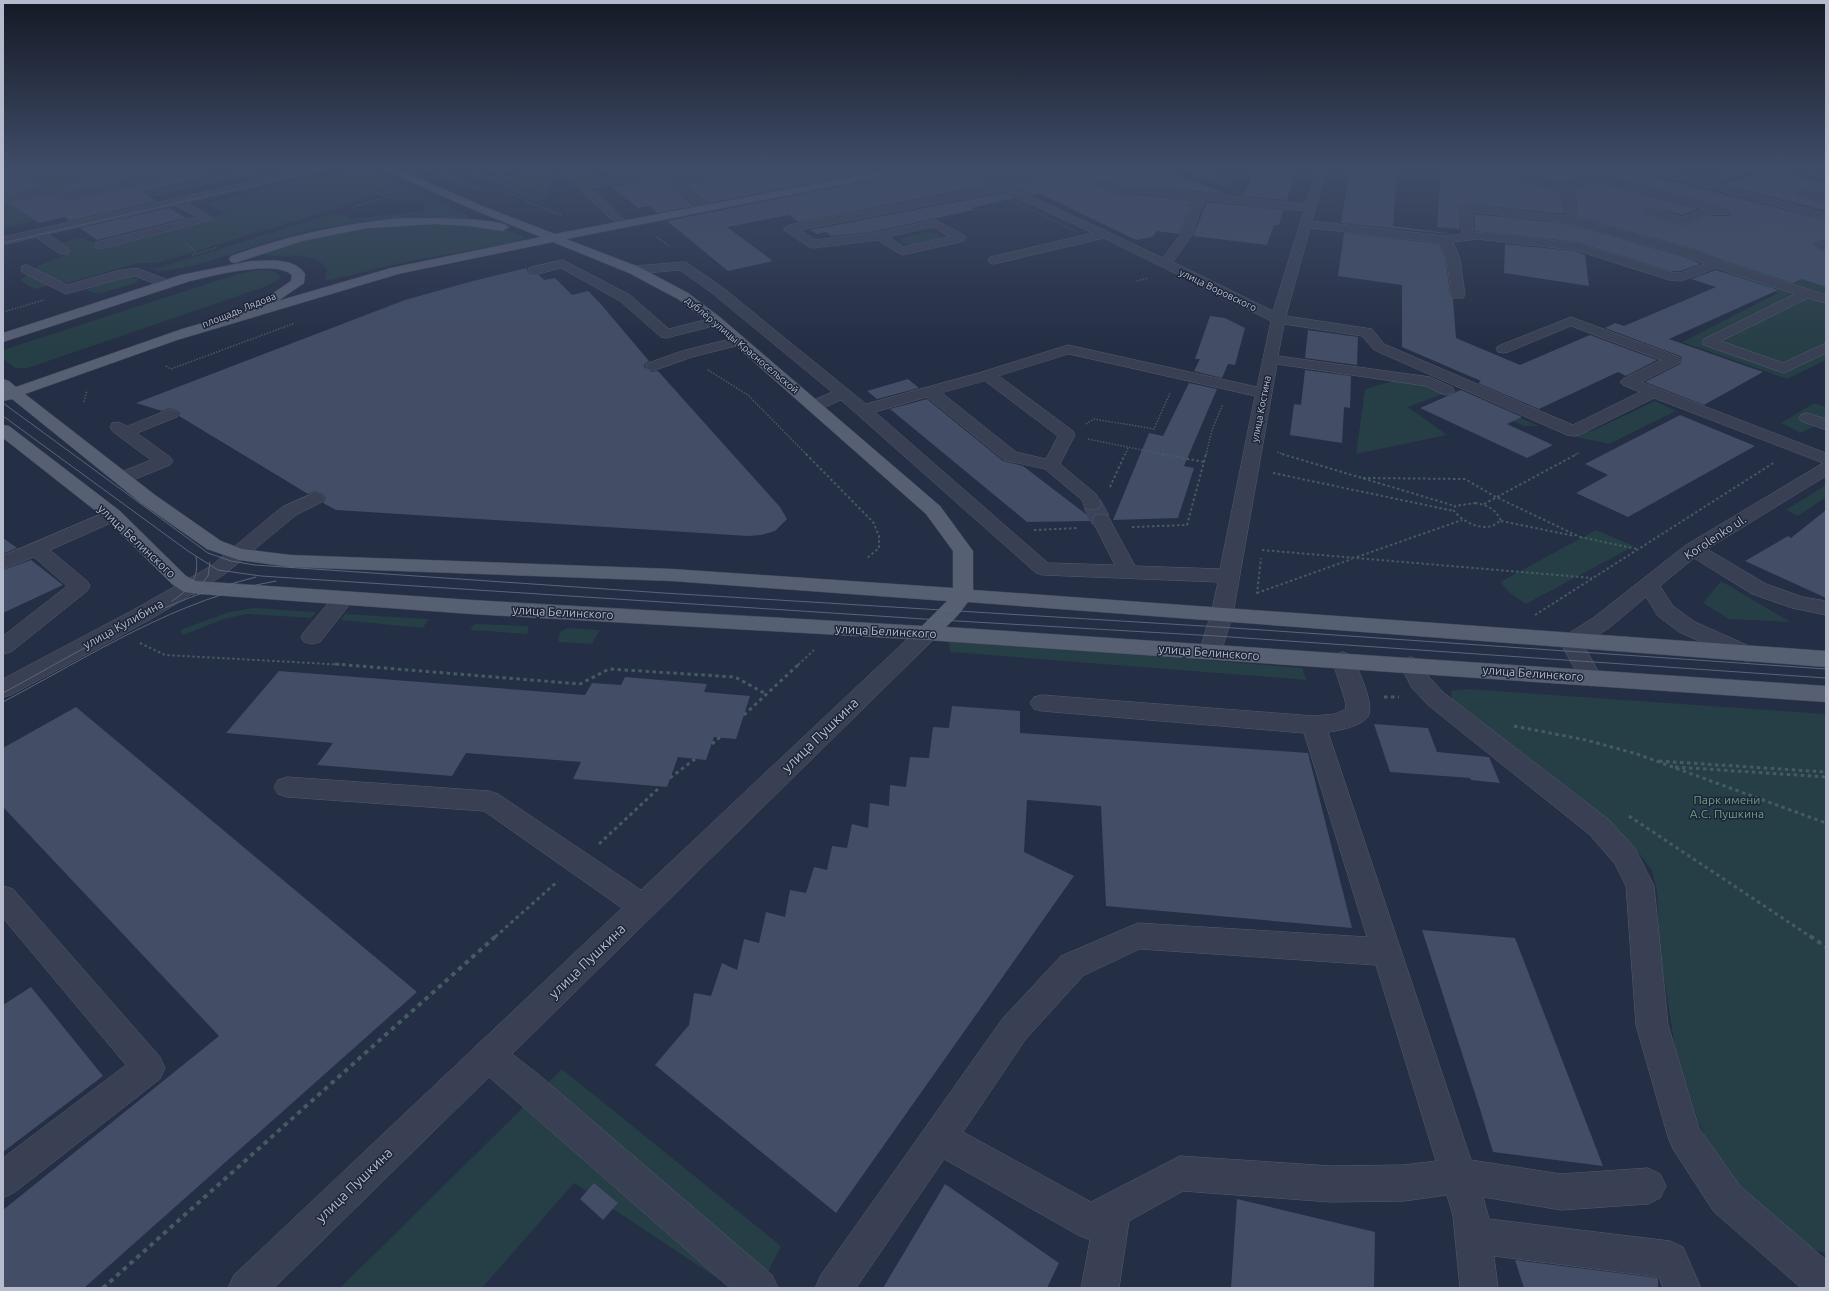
<svg xmlns="http://www.w3.org/2000/svg" width="1829" height="1291" viewBox="0 0 1829 1291" font-family="Ubuntu,sans-serif">
<style>
.green{fill:#263e45}
.building{fill:#434d66}
.lines{fill:none;stroke-linecap:round;stroke-linejoin:round}
.minor-tunnel{stroke:#3a4359;stroke-width:20;stroke-dasharray:20 10;stroke-linecap:butt}
.minor-casing{stroke:#545b6e;stroke-width:1}
.major-casing{stroke:#42495d;stroke-width:1}
.path-far3{stroke:#445b61;stroke-width:1.5;stroke-dasharray:1.5 1.5;stroke-linecap:butt}
.path-far2{stroke:#445b61;stroke-width:2;stroke-dasharray:2.5 2.5;stroke-linecap:butt}
.path-far1{stroke:#445b61;stroke-width:3;stroke-dasharray:3.5 3.5;stroke-linecap:butt}
.path{stroke:#445b61;stroke-width:4;stroke-dasharray:4.5 4.5;stroke-linecap:butt}
.minor{fill:#394053;fill-rule:evenodd}
.major{fill:#575f73;fill-rule:evenodd}
.tram{stroke:#5a647b;stroke-width:1}
.labels{text-anchor:middle;dominant-baseline:central;stroke-width:3;stroke-linejoin:round;paint-order:stroke}
.far-street-label{font-size:10px;fill:#b6bccd;stroke:#1d2539}
.street-label{font-size:12px;fill:#b6bccd;stroke:#1d2539}
.park-label{font-size:12px;fill:#6ba07e;stroke:#1d2539}
.near-street-label{font-size:14px;fill:#b6bccd;stroke:#1d2539}
</style>
<rect width="100%" height="100%" fill="#242e44"/>
<!-- green -->
<path class="green" d="M420 168H436L488 190 476 191Z
M459 168H471L545 199 536 201Z
M527 168H546L555 173 547 198 502 178Z
M574 168H586L599 179 586 183 571 169Z
M1796 168H1811L1826 176V178L1809 176Z
M363 169 371 171 470 217C452 221 428 216 410 217 366 220 323 227 281 238 251 246 179 276 152 270L329 215H347L348 219 424 211V203L388 195 337 171Z
M59 170 83 184 137 180 48 202 58 214 3 229V180Z
M249 170 248 176 74 213 69 208Z
M950 171 954 172 1079 232 1073 231Z
M331 173 380 195 157 263H139L67 283 65 282 34 289 20 280 40 265 71 253 62 242 80 238 99 244 169 229 226 214 207 204Z
M423 223C446 224 508 225 525 238L516 242 405 262 330 280 325 279 327 269C312 247 281 260 259 254 313 236 366 227 423 223Z
M926 232 936 233 942 238 941 240 910 246 900 242 903 238Z
M1786 238 1826 255V360L1787 379 1682 342 1778 293 1728 277 1719 262Z
M257 270 273 271 280 276 279 279 267 286 28 368H15L3 359V351L6 349 238 274Z
M129 276 138 279 136 283 98 294 85 290Z
M1418 374 1539 426H1524L1443 394 1408 407 1447 435 1356 454 1365 389Z
M1655 401 1676 411 1609 444 1563 434 1592 431Z
M1814 403 1826 407V420L1801 433 1781 423Z
M1826 485V497L1798 516 1786 510Z
M1596 530 1634 546 1526 604 1511 594 1500 582Z
M1721 581 1790 622 1729 619 1703 603Z
M254 608 316 612 311 618 247 614 224 619 183 635 180 630 229 612Z
M345 614 429 619 423 628 341 620Z
M474 624 529 626 527 634 470 630Z
M568 628 600 630 592 644 559 642 558 637 560 632Z
M949 640 1302 668 1307 680 950 652Z
M1468 689 1826 714V1253L1808 1248 1735 1183 1714 1155 1698 1121 1675 1047 1659 947 1657 891 1652 871 1634 846 1611 825 1527 756 1452 702 1451 691Z
M562 1069 781 1246 760 1288H732L574 1183 482 1288H340Z"/>
<!-- building -->
<path class="building" d="M3 168H16L41 187 3 195Z
M87 168H103L48 178 44 176Z
M130 168H185L68 191 59 186 124 172Z
M602 168H643L645 171 614 176Z
M657 168H725L672 178 666 181V183L694 206 657 213 649 206 638 208 612 187 657 178 662 174Z
M755 168H890L709 203 685 185 749 172Z
M918 168H956L988 185 799 222 789 215 727 227 773 261 728 271 667 221 912 172Z
M973 168H1045L995 177Z
M1073 168H1159L1227 194 1140 186 1129 188 1107 180H1097L1096 184 1097 186 1128 198 1141 195 1193 201 1186 214 1179 234 1157 231 1152 237 1136 240 1039 193 1032 195 1010 185 1067 172Z
M1255 168H1296L1287 200 1244 196Z
M1350 168H1397L1393 226 1447 233V234L1341 223Z
M1441 168H1480L1482 171 1561 193 1564 214 1466 204 1459 207 1460 229 1437 227Z
M1502 168 1526 169 1531 168H1603L1562 183Z
M1622 169 1826 220V241L1821 240 1817 241 1814 244 1817 249 1826 252V287L1802 279 1793 283 1721 260 1697 250 1578 217 1575 189 1595 181 1698 209 1682 215 1650 207 1643 211 1646 214 1682 225 1707 216H1729L1732 212 1729 209 1610 176Z
M1763 170H1773L1826 184V194L1800 189 1796 190 1794 192 1796 196 1826 203V211L1723 184 1756 174Z
M203 173V178L141 192 157 201 69 221 65 217 39 223 9 203 52 195 66 201Z
M1003 193 1015 198 971 208 974 210 871 232 832 236 826 232 817 234 810 230Z
M1207 202 1283 210 1279 225H1274L1267 245 1193 236Z
M169 208 186 218 97 240 80 228Z
M1474 214 1571 224 1688 258 1701 264 1680 271H1670L1576 242 1475 231Z
M1344 233 1440 244 1446 259 1450 295 1453 299 1456 338 1520 365 1590 335 1657 360 1626 376 1618 372 1539 409 1478 383 1481 381 1402 347V285L1338 276Z
M1505 244 1575 251 1585 255 1589 286 1504 273Z
M527 268V271L529 275H539L544 280 555 278 572 295 588 291 600 303 649 361 644 365V367L652 372 658 371 780 507 787 519 775 531 761 535 748 536 336 510 323 503 326 498 322 493 315 491 308 494 179 416 180 413 177 410 170 408 162 411 136 403 405 300 473 281Z
M1716 270 1778 290 1669 339 1763 372 1704 405 1645 382 1680 364 1682 359 1680 356 1605 328 1615 323 1624 326 1716 287 1691 279Z
M1210 316 1225 318 1245 328 1235 365 1228 364 1222 378 1194 371 1200 359H1195Z
M1308 330 1358 337 1357 365 1305 358Z
M1305 370 1351 376 1350 408 1344 407 1342 443 1290 435 1294 404 1301 405Z
M908 379 919 388 877 399 867 391Z
M1189 383 1217 389 1184 466 1194 468 1178 518 1113 520 1149 433 1163 436Z
M1461 390 1522 417 1507 424 1553 445 1527 458 1420 408Z
M927 399 1003 461 1023 466 1091 518V521L1027 522 890 409Z
M1680 415 1755 446 1628 517 1576 493 1608 475 1585 464Z
M1826 510V598L1745 561 1788 536 1791 538Z
M3 538 17 548 3 554Z
M31 560 63 585 3 613V570Z
M279 671 585 695 592 683 621 685 625 677 707 684 704 692 750 696 736 739 714 737 706 760 678 757 667 787 573 779 581 762 466 753 452 776 317 765 333 743 226 733Z
M952 706 1020 711V733L1308 753 1352 928 1106 906 1101 806 1027 800 1024 852 1074 876 836 1213 655 1065 689 1025 694 993 711 996 722 963 737 970 744 939 759 943 766 912 785 917 790 890 806 893 814 867 827 870 832 846 847 848 852 824 868 828 870 803 889 806 890 785 906 787 910 757 929 758 933 727 949 728Z
M76 707 417 992 84 1288H3V1210L219 1036 3 807V748Z
M1374 724 1428 728 1437 752 1489 757 1500 783 1471 780 1470 778 1390 772Z
M1422 930 1515 938 1603 1166 1493 1152 1480 1109Z
M31 987 103 1076 3 1152V1005Z
M594 1183 618 1203 603 1220 580 1199Z
M945 1184 1059 1263 1047 1288H883Z
M1237 1199 1375 1232 1374 1288H1231Z
M1515 1260 1658 1278V1288H1524Z"/>
<g class="lines">
<!-- minor-tunnel -->
<path class="minor-tunnel" d="M1092 504 1101 520"/>
<!-- minor casing -->
<g class="minor-casing">
<path id="minor" d="M17 168H29L48 180 110 168H129L124 171 55 185 68 193 192 168H211L206 171 66 200 52 193 3 203V197L45 188Z
M233 168H245L265 178 311 168H329L324 171 187 202 213 218 211 220 100 249 96 248 94 245 96 242 197 217 175 205 48 234 68 248 70 251 68 254H60L36 237 3 245V237L254 181Z
M498 168H511L499 174 494 171Z
M557 168H568L584 183 648 172 644 168H655L661 174 656 177 590 188 626 221 628 223 626 225H618Z
M733 168H754L749 171 681 184 709 205 711 207 705 210 701 209 667 182 672 179Z
M957 168H970L995 179 1052 168H1072L1067 171 1005 184 1163 258 1180 235 1187 214 1195 200 1141 193 1129 197 1098 185 1097 183 1098 181H1106L1129 190 1140 187 1306 204 1317 168H1327L1312 221 1445 236 1462 234 1460 208 1466 205 1566 216 1562 192 1482 170 1481 168H1497L1562 185 1607 168H1621L1620 170 1605 176 1729 210 1731 212 1729 214 1707 215 1682 224 1646 213 1644 211 1650 208 1682 217 1703 209 1595 179 1573 188 1577 218 1697 251 1720 261 1826 295V303L1808 298 1721 341 1783 363 1826 343V353L1784 373 1704 345 1702 342 1704 339 1795 294 1716 268 1681 281 1669 280 1575 250 1477 239 1453 242 1460 259 1465 295 1463 298H1453L1451 295 1447 259 1441 243 1310 228 1286 316 1372 329 1384 344 1573 425 1640 392 1623 385 1620 382 1623 379 1661 360 1571 326 1508 352 1503 353 1498 352 1496 349 1498 346 1571 317 1679 357 1681 360 1679 363 1641 382 1826 453V476L1707 549 1766 584 1803 597 1826 601V615L1792 608 1752 594 1694 558 1660 586 1673 606 1695 622 1756 649 1759 654 1756 659 1748 662 1740 659 1679 632 1658 616 1646 597 1609 628 1583 644 1602 678 1599 684 1591 686 1583 684 1560 642 1563 637 1593 618 1686 545 1823 463 1654 398 1579 435 1573 436 1567 435 1374 350 1362 336 1284 324 1278 356 1430 377 1452 387 1454 390 1452 393 1446 395 1440 393 1426 386 1277 364 1233 614 1221 652 1218 657 1210 659 1202 657 1199 652 1211 614 1218 582 1043 575 1036 573 841 400C831 404 819 412 807 409L805 406 807 403 832 392 712 293 680 270 634 274 629 273 628 270 629 267 634 266 683 262 687 263 722 287 866 404 982 372 1068 345 1257 387 1271 321 1104 238 994 264 990 263 988 260 990 257 1093 233 1003 191 800 230 815 240 879 232 935 220 964 235 966 238 964 241 902 255 877 240 813 248 809 247 783 229 789 225 993 186ZM1206 200 1304 211 1273 311 1173 262 1192 235 1199 214ZM1472 212 1571 223 1689 257 1705 264 1680 273 1670 272 1576 243 1474 232ZM933 227 949 237 904 247 889 237ZM1069 354 1255 396 1220 569 1135 566 1110 520 1108 516 1101 514 1094 516 1092 520 1115 565 1048 563 875 412 927 397 1004 460 1045 469 1082 500 1085 508 1092 510 1099 508 1101 504 1096 494 1060 464 1075 435 1073 431 999 376ZM985 381 1058 436 1046 459 1016 452 942 393Z
M1182 168H1196L1230 180 1231 182 1226 185 1222 184 1183 170Z
M1639 168H1655L1700 180 1735 168H1750L1749 170 1712 183 1826 213V219L1640 170Z
M1800 190 1826 196V202L1796 195 1795 193 1796 191Z
M1821 241 1826 243V251L1817 248 1815 245 1817 242Z
M563 260 630 295 669 329 716 317 721 318 723 321 721 324 666 338 661 337 620 301 561 268 534 275 529 274 528 271 529 268Z
M27 265 67 285 117 271 136 268 171 281 173 284 171 287 166 288 135 276 123 278 66 294 22 272 21 269 22 266Z
M739 337 744 338 746 341 744 344 692 357 653 371 648 369 645 366 648 363 682 351Z
M171 409 177 411 179 414 177 417 137 433 170 457 173 461 170 465 128 482 122 483 116 482 113 478 116 474 151 460 112 431 110 427 112 423 118 422 127 426Z
M1807 413 1826 419V430L1801 421 1799 418 1801 415Z
M316 492 322 494 325 498 322 502 296 515 225 574 151 619 11 695 3 697V679L135 609 211 566 282 507Z
M113 509 120 511 122 515 120 519 50 550 87 581 90 586 87 591 11 652 3 654V636L67 586 34 557 3 569V556Z
M343 592 350 594 353 599 350 604 320 642 312 644 304 642 301 637 304 632 336 594Z
M927 626 935 628 938 633 935 638 512 1054 538 1074 772 1275 778 1288H730L489 1077 274 1288H228L234 1275 622 908 484 811 287 797 278 794 274 787 278 780 287 777 489 791 498 794 641 890 919 628Z
M1343 652 1351 655 1354 660C1359 672 1373 701 1369 714 1366 725 1339 731 1328 732L1471 1160 1561 1174 1648 1168 1660 1174 1666 1186 1660 1198 1648 1204 1561 1210 1483 1197 1489 1219 1670 1241 1683 1247 1701 1288H1663L1659 1277 1494 1256 1498 1288H1460L1453 1216 1447 1195 1404 1201 1331 1202 1183 1191 1129 1221 1119 1288H1081L1090 1240 1078 1235 944 1159 856 1288H815L821 1275 1003 1018 1061 956 1138 923 1367 937 1304 733 1042 711 1034 709 1030 703 1034 697 1042 695 1314 716 1335 714 1346 709 1345 700 1332 660 1335 655ZM1140 949 1376 965 1436 1161 1404 1165 1331 1166 1180 1156 1091 1202 963 1132 1025 1040 1083 976Z
M1411 657 1419 660 1429 677 1444 693 1608 819 1635 848 1654 886 1668 1025 1699 1128 1740 1186 1826 1260V1288H1801L1714 1212 1673 1149 1668 1137 1636 1025 1626 886 1615 864 1590 835 1428 705 1412 688 1400 665 1403 660Z
M3 886 13 889 160 1057 165 1068 160 1079 15 1192 3 1198V1158L126 1065 3 918Z"/>
</g>
<!-- major casing -->
<g class="major-casing">
<path id="major" d="M383 168H396L482 206 555 234 897 168H917L912 171 566 239 639 267 688 293 721 318 940 506 973 551V590L1826 651V667L968 602 958 615 946 627 1826 686V702L927 640 471 614 200 594 184 592 172 584 106 519 3 438V425L9 426 120 511 186 576 196 581 471 600 922 626 947 601 672 581 290 567 239 560 207 549 141 503 12 399 3 401V379L9 381 16 387 182 329 391 268 541 237 474 210 384 170ZM553 242 629 273 678 299 711 324 926 514 953 551V588L672 569 290 555 242 549 221 541 155 495 25 394 177 340 398 274Z
M401 218C417 218 501 217 509 227L503 231 469 226 435 224 367 228 302 241 235 263 231 262 229 259 231 256C286 236 342 224 401 218Z
M251 261C269 261 294 257 305 274L304 283 278 301H268L266 298 291 281 292 275C274 259 212 276 190 281L3 342V333L181 275Z"/>
</g>
<!-- path-far3 -->
<path class="path-far3" d="M450 168 485 183
M341 176 387 197 411 201
M499 189 562 216
M353 207 387 197
M657 237 670 247
M186 243 197 253
M1737 250 1785 231 1765 225 1773 222
M192 255 218 247
M1137 281 1148 278
M3 312 44 300
M166 366 171 369 295 323
M708 370 748 395 807 455
M84 402 87 390
M1086 424 1094 419 1154 429 1170 393
M1088 439 1167 455
M1277 452 1285 455
M1125 455 1128 448
M1206 455 1212 430 1223 404
M1575 455 1580 452"/>
<!-- path-far2 -->
<path class="path-far2" d="M806 454 873 522 879 536V548L866 559
M1162 454 1204 462
M1282 454 1455 506
M1273 473 1454 511
M1363 478 1465 479 1496 497 1580 537
M1110 487 1125 454
M1475 503C1487 505 1496 509 1501 521 1498 522 1495 525 1492 526 1479 530 1462 521 1454 511L1455 506Z
M1484 504 1577 454
M1501 521 1575 536
M1132 527 1187 525 1206 454
M1034 530 1079 528
M1580 537 1637 549
M1262 550 1592 578
M1357 557 1462 520
M1257 593 1352 559
M1257 594 1261 558
M1535 615 1775 462
M140 643 165 655 347 665
M798 665 814 650"/>
<!-- path-far1 -->
<path class="path-far1" d="M335 664 580 684 609 669 735 677 766 694
M1384 697H1399
M744 715 799 664
M1514 726 1586 740 1637 754 1826 823
M712 744 720 737
M1659 761 1826 772
M1675 767 1826 777
M670 778 695 759
M1629 816 1811 937
M599 844 660 787
M495 937 558 881"/>
<!-- path -->
<path class="path" d="M1810 936 1826 947
M103 1288 496 936"/>
<!-- minor -->
<use href="#minor" class="minor"/>
<!-- major -->
<use href="#major" class="major"/>
<!-- tram -->
<path class="tram" d="M3 243 329 168
M3 403 208 553 231 561 255 565 664 593 1219 627 1826 669
M3 416 188 551 218 570 261 576 940 620 1216 636 1826 678
M193 595 208 576 210 562
M172 601C189 590 200 578 196 557
M3 693C64 660 124 623 189 598 211 589 234 583 256 577
M3 702C90 656 178 598 276 581"/>
</g>
<!-- sky -->
<linearGradient id="sky" x2="0" y2="1"><stop stop-color="#141925"/><stop offset="0.48" stop-color="#3f4c67"/><stop offset="1" stop-color="#3f4c67" stop-opacity="0"/></linearGradient>
<rect width="1829" height="349" fill="url(#sky)"/>
<g class="labels">
<!-- far-street labels -->
<g class="far-street-label">
<text transform="translate(1218 290) rotate(26)">улица Воровского</text>
<text transform="translate(239 310) rotate(-22)">площадь Лядова</text>
<text transform="translate(742 345) rotate(40)">дублёр улицы Красносельской</text>
<text transform="translate(1261 409) rotate(-79)">улица Костина</text>
</g>
<!-- street labels -->
<g class="street-label">
<text transform="translate(1715 537) rotate(-33)">Korolenko ul.</text>
<text transform="translate(137 541) rotate(43)">улица Белинского</text>
<text transform="translate(563 612) rotate(3)">улица Белинского</text>
<text transform="translate(123 624) rotate(-29)">улица Кулибина</text>
<text transform="translate(886 631) rotate(3)">улица Белинского</text>
<text transform="translate(1209 652) rotate(4)">улица Белинского</text>
<text transform="translate(1533 673) rotate(4)">улица Белинского</text>
</g>
<!-- park labels -->
<g class="park-label">
<text x="1727" y="799">Парк имени<tspan x="1727" dy="14">А.С. Пушкина</tspan></text>
</g>
<!-- near-street labels -->
<g class="near-street-label">
<text transform="translate(820 735) rotate(-44)">улица Пушкина</text>
<text transform="translate(587 961) rotate(-44)">улица Пушкина</text>
<text transform="translate(354 1185) rotate(-44)">улица Пушкина</text>
</g>
</g>
<!-- border -->
<rect width="1829" height="1291" fill="none" stroke="#b6bccd" stroke-width="8"/>
</svg>
